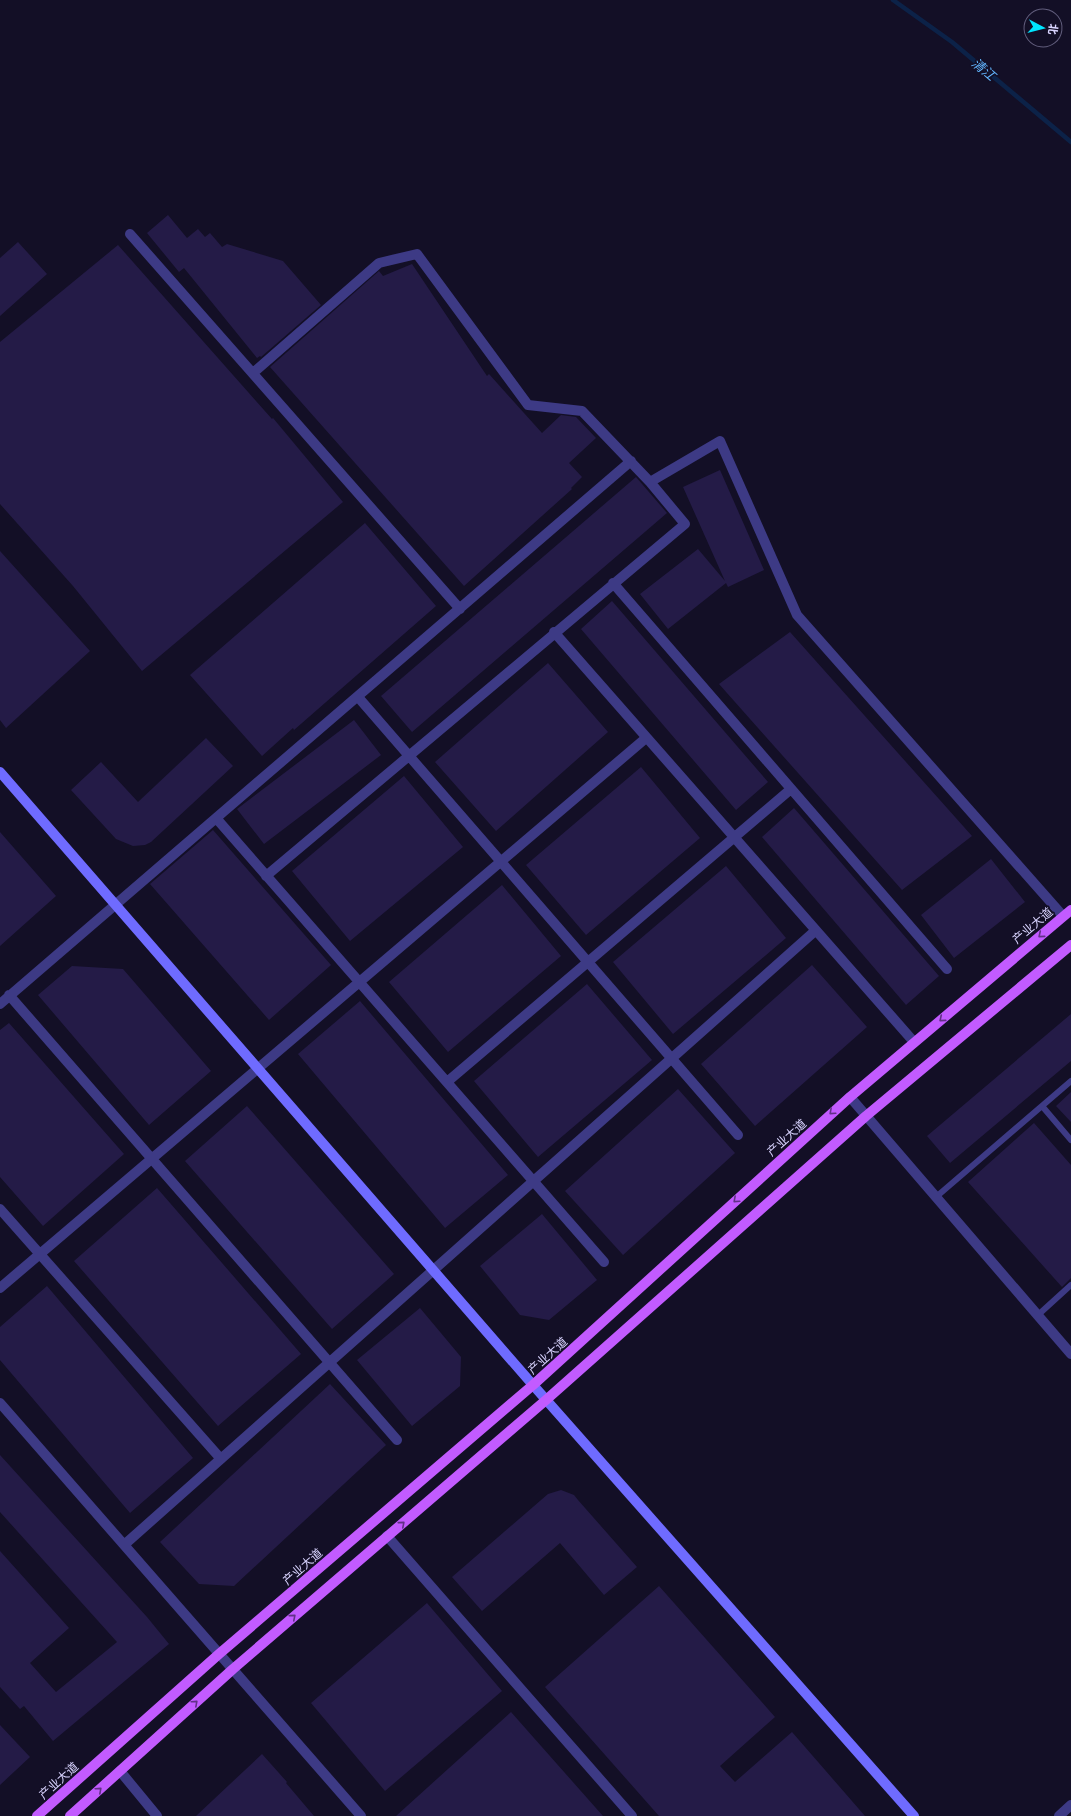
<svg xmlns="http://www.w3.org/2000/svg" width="1071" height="1816" viewBox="0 0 1071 1816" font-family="Barlow,'Noto Sans SC',sans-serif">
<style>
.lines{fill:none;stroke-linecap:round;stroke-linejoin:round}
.stream{stroke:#0c2248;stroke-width:4.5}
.building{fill:#241b47}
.lane{stroke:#3d3a85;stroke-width:6}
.street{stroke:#3d3a85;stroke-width:10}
.secondary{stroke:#6f6bff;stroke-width:10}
.primary{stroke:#c25bff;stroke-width:10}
.oneway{stroke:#623188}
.labels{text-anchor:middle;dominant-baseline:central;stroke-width:3.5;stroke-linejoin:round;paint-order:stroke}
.street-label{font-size:12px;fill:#d9d4ff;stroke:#130f26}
.water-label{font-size:13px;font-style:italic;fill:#62b6ff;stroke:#130f26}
</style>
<rect width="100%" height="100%" fill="#130f26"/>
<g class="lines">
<!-- stream -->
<path class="stream" d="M893 0 952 42 1071 142"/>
</g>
<!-- building -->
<path class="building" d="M168 215 187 238 198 229 205 237 210 233 222 247 227 244 283 261 321 305 261 357 260 356 257 358 184 268 179 272 147 233Z
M18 242 47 274 0 316V258Z
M118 245 272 419 273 418 343 502 142 671 73 586 0 504V342Z
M412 264 487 376 489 374 542 433 561 415 576 417 596 438 569 463 582 477 571 488 572 489 464 586 270 367 379 271 383 276Z
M720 470 764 570 728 587 726 583 668 629 640 594 698 549 725 581 683 487Z
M636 477 667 513 412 732 381 696Z
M365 523 436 606 294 730 293 728 262 756 190 675Z
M0 551 90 651 6 728 0 720Z
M612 601 768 782 736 810 581 629Z
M790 632 972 836 902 890 719 684Z
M548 663 608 732 496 831 435 762Z
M354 720 381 755 264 844 237 809Z
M206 738 233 766 151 842 145 845 133 846 116 839 71 790 101 762 138 802Z
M641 767 700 838 586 935 526 865Z
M404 776 463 847 350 941 292 871Z
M794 808 939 976 906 1005 762 837Z
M213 830 331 965 269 1020 150 884Z
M0 832 56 896 0 946Z
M991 859 1025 902 954 958 921 915Z
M726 866 786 938 673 1034 613 962Z
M502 885 561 956 448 1052 389 982Z
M812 965 867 1027 755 1126 701 1064Z
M72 966 123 969 211 1071 149 1125 38 995Z
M587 984 652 1060 538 1157 474 1081Z
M360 1001 508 1175 445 1228 298 1054Z
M1071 1014V1061L950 1163 927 1136Z
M9 1023 124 1154 43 1226 0 1177V1030Z
M678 1089 735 1153 623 1255 565 1191Z
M1071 1092V1122L1056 1106Z
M247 1106 394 1274 332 1329 185 1161Z
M1034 1123 1071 1165V1278L1062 1287 968 1182Z
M157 1188 301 1354 218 1426 74 1261Z
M542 1214 597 1280 549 1320 520 1315 480 1266Z
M47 1286 193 1458 130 1513 0 1360V1327Z
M420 1308 461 1357 460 1386 412 1426 357 1360Z
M330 1384 386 1445 234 1586 199 1584 160 1542Z
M0 1455 147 1617 169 1644 53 1741 24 1706 20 1709 0 1687V1551L69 1628 30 1663 56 1692 117 1642 0 1512Z
M561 1490 574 1495 578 1500 637 1567 604 1595 560 1543 482 1611 452 1577 548 1494Z
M659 1586 775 1717 720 1766 735 1782 792 1732 865 1816H659L545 1687Z
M427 1603 502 1691 385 1791 311 1703Z
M511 1712 603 1816H396Z
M0 1725 30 1757 0 1785Z
M262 1754 287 1782 286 1783 314 1816H196Z"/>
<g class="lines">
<!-- lane -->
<path class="lane" d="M1042 1106 1071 1140
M936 1197 1071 1081
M1038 1315 1071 1285"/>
<!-- street -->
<path class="street" d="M130 234 460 609
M253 373 379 263 417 254 528 405 582 411 650 482 720 441 797 615 1063 916
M613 583 947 969
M554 632 914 1042
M358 697 738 1135
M216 818 604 1262
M266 876 685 524 650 482
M9 995 397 1440
M0 1004 631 461
M447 1082 791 789
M850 1097 1071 1354
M0 1209 221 1459
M0 1288 646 738
M0 1403 361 1816
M387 1536 632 1816
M124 1545 815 931
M120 1771 157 1816
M1059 1816 1071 1805"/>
<!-- secondary -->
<path class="secondary" d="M0 772 533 1385 914 1816"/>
<!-- primary -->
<path class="primary" d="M37 1816 219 1654 533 1385 850 1097 1071 910
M70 1816 233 1669 546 1400 866 1116 1071 945"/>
</g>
<!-- one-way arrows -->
<defs><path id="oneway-chevron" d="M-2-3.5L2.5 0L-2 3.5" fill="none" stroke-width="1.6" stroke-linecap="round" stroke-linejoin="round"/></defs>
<g class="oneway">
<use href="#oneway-chevron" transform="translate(1041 935) rotate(140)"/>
<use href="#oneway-chevron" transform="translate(942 1019) rotate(140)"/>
<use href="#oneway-chevron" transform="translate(832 1112) rotate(138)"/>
<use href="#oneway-chevron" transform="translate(736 1200) rotate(138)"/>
<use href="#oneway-chevron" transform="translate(402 1524) rotate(-41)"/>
<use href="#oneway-chevron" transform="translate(293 1617) rotate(-41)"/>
<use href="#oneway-chevron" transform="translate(195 1703) rotate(-42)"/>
<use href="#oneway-chevron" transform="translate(99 1790) rotate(-42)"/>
</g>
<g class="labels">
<!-- street labels -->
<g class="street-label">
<text transform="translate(1032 925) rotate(-40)">产业大道</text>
<text transform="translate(786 1137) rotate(-42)">产业大道</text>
<text transform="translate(547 1355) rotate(-42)">产业大道</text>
<text transform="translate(302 1566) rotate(-41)">产业大道</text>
<text transform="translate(58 1780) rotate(-42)">产业大道</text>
</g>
<!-- water labels -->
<g class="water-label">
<text transform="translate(984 69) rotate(40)">清江</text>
</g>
</g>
<!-- north arrow -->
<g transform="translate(1043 28) rotate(97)"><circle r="19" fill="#130f26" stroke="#625e7d"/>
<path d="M0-3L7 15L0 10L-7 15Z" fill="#00e5ff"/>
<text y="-6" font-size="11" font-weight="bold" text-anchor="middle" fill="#d9d4ff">北</text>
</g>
</svg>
